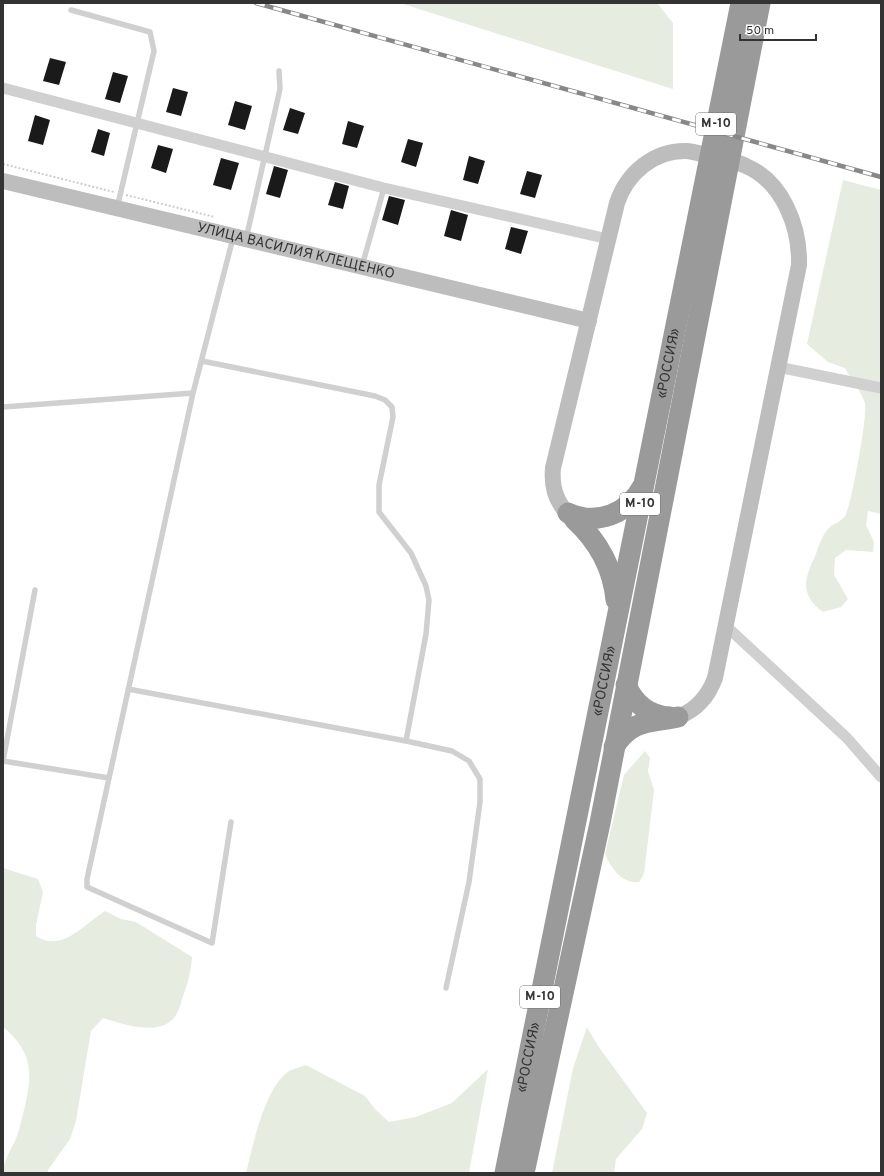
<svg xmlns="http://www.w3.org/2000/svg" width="884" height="1176" viewBox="0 0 884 1176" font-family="Overpass,sans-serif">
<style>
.green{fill:#e6ecdf}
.building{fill:#1a1a1a}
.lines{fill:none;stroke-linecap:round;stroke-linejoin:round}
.path{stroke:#cdcdcd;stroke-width:2;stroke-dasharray:2 2;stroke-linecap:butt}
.lane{stroke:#d0d0d0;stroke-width:5.5}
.street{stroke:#d0d0d0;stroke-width:11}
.secondary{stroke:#bdbdbd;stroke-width:16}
.highway{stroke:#9a9a9a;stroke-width:21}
.rail-casing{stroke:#888;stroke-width:4.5}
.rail{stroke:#fff;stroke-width:3;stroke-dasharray:9;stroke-linecap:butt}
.labels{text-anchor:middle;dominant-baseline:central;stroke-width:4;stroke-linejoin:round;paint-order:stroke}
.shield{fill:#fff;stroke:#707070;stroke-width:1}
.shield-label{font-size:13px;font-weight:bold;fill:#333}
.street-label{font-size:14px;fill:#333;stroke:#fff}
</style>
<rect width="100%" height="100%" fill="#fff"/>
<!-- green -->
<path class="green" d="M400 3H657L673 23V89Z
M843 180 881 190V514L868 511 866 525 874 542 873 552 846 550 835 558 834 575 848 599 841 607 823 612C798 593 805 578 816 554 819 545 822 536 828 529 832 524 841 522 845 516 851 507 868 414 865 403 861 391 851 379 845 368L828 362 807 344Z
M645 751 650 758 648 771 654 790 644 874 639 882C622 884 611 868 605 854L624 775Z
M3 868 38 879 43 892 36 925V936C62 953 83 925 105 911L121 919 136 922 192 957C191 971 188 983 183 996 181 1002 180 1008 177 1013 164 1039 123 1024 103 1018L91 1031 76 1121 70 1139 48 1170V1173H3C3 1162 11 1149 16 1139 20 1128 22 1117 25 1106 33 1072 32 1051 3 1027Z
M587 1027 598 1046 647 1113 642 1129 616 1159 614 1173H552L573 1068Z
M306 1065 365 1096 375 1109 389 1122 416 1117 452 1103 488 1069 469 1173H246C253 1146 265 1084 291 1070 296 1068 302 1067 306 1065Z"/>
<!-- building -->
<path class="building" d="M50 58 66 62 59 85 43 81Z
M113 72 128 76 120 103 105 99Z
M173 88 188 92 181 116 166 112Z
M235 101 252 106 245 130 228 125Z
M290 108 305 113 298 134 283 130Z
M35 115 50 120 43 145 28 141Z
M348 121 364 126 357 148 342 144Z
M98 129 110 133 104 156 91 152Z
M408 139 423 143 416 167 401 162Z
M158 145 173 149 166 173 151 168Z
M469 156 485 161 478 184 463 180Z
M221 158 239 163 231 190 213 185Z
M274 166 288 170 280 198 266 194Z
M527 171 542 175 535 198 520 194Z
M335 182 349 186 343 209 328 205Z
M389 196 405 200 398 225 382 220Z
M451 210 468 215 461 241 444 236Z
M511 227 528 231 521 254 505 249Z"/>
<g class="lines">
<!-- path -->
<path class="path" d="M3 164 114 192
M126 195 215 217"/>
<!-- lane -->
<path class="lane" d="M71 10 150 32 154 51 117 208
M246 239 280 89 279 71
M362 266 384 188
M3 407 193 393
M35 590 3 761 109 778
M128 689 406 741 426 634 429 600 426 586 411 553 379 512V485L393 417 392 407 385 400 375 396 202 361
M406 741 452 751 469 761 480 779V802L469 882 446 988
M231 822 212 943 87 887V879L193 393 233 238"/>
<!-- street -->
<path class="street" d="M3 88 384 188 608 239
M778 367 881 388
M725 625 847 738 881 777"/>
<!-- secondary -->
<g class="secondary">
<path id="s1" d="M3 181 589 321"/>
<path d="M574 519C557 506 551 489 553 468L617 203C627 173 654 150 687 151 696 152 705 155 714 157 724 160 737 161 746 166 783 182 800 227 799 265L715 678C708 697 696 710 678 717"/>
</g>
<!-- highway -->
<g class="highway">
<path d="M568 513C597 526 628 514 643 486"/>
<path d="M574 519C598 541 613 567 616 600"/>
<path d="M626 685C634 703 649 716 670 717"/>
<path d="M614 747C631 719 650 723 678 717"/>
<path id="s2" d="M505 1173 741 3"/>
<path d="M524 1173 600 823 760 3"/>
</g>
<!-- rail casing -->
<g class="rail-casing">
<path id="rail" d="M256 3 881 177"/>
</g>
<!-- rail -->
<use href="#rail" class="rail"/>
</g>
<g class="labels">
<!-- shield labels -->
<g class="shield">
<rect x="696" y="113" width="40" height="22" rx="3"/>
<rect x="620" y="493" width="40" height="22" rx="3"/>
<rect x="520" y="986" width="40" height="22" rx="3"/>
</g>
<g class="shield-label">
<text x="716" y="124">М-10</text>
<text x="640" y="504">М-10</text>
<text x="540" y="997">М-10</text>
</g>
<!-- street labels -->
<g class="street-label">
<text stroke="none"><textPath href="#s1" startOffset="301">УЛИЦА ВАСИЛИЯ КЛЕЩЕНКО</textPath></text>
<text stroke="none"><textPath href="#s2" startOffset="826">«РОССИЯ»</textPath></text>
<text stroke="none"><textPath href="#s2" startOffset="502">«РОССИЯ»</textPath></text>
<text stroke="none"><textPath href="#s2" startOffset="118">«РОССИЯ»</textPath></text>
</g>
</g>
<!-- border -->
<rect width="884" height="1176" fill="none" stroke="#333333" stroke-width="8"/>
<!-- scale -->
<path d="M740 34v6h76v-6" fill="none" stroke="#333333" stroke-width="2"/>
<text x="746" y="34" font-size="12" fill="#333333" stroke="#ffffff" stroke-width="3" paint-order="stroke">50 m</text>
</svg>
